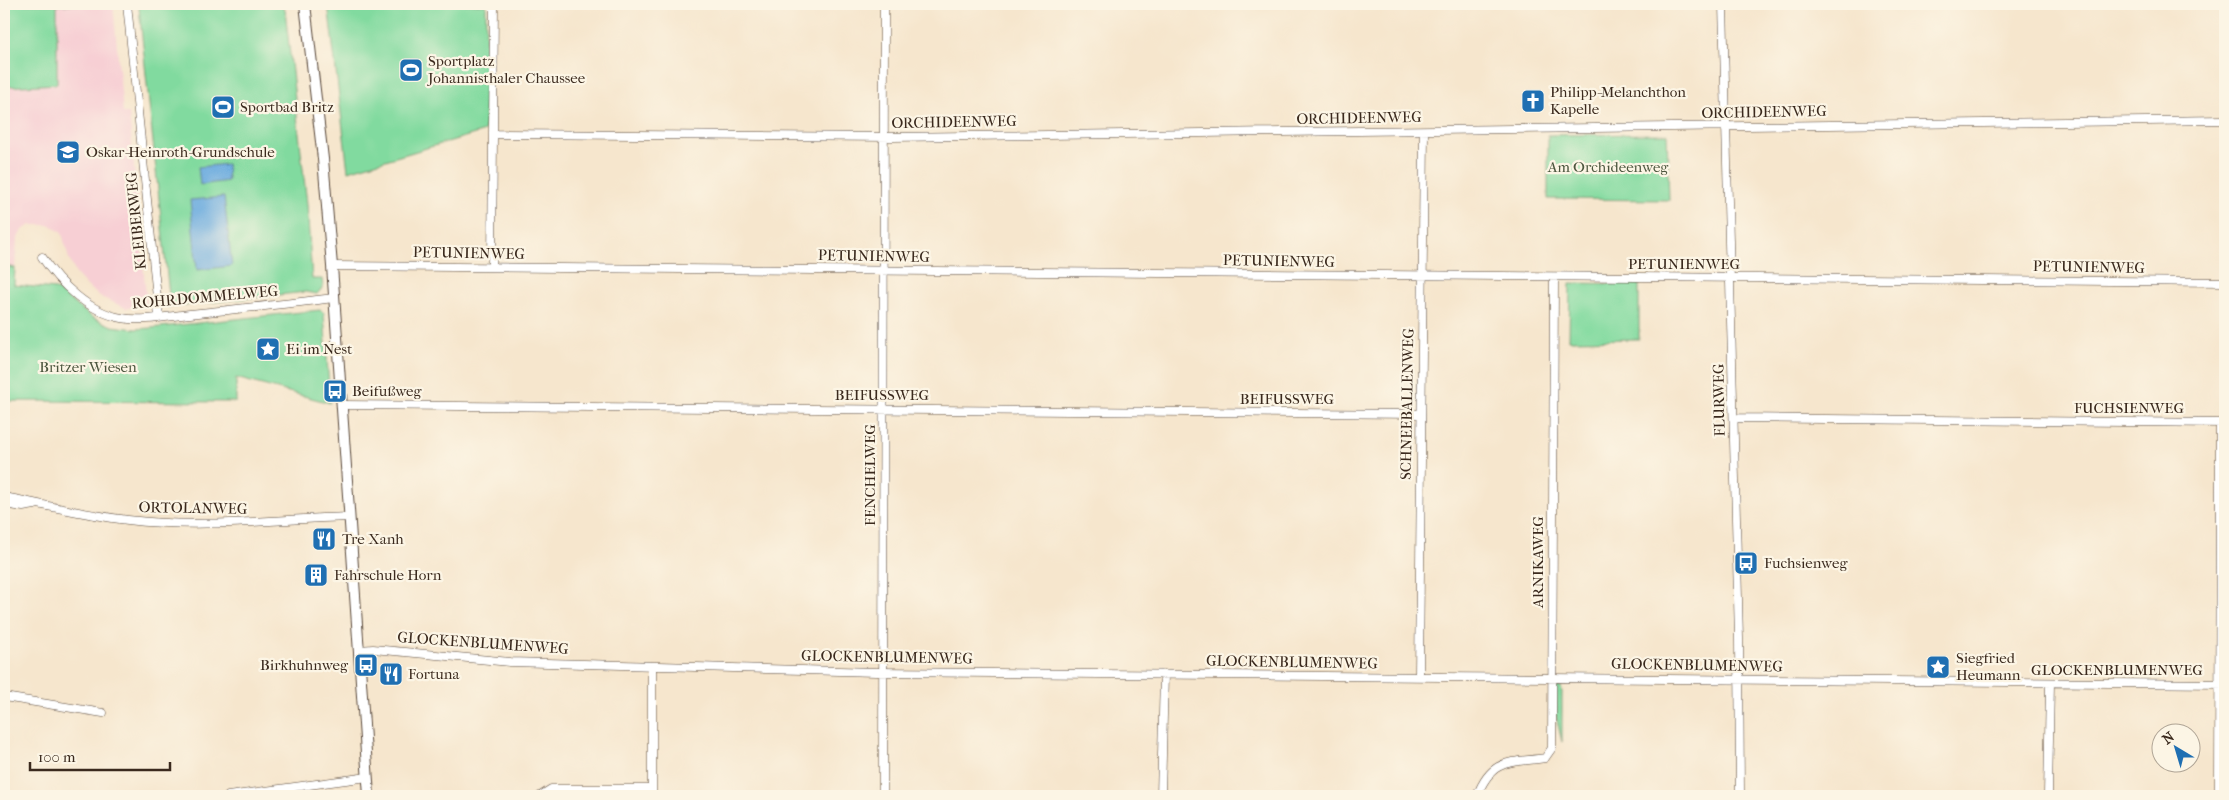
<svg xmlns="http://www.w3.org/2000/svg" width="2229" height="800" viewBox="0 0 2229 800" font-family="'IM FELL French Canon',serif">
<style>
.built{fill:#f7cfd4}
.green{fill:#81da9f;stroke:#5e825e}
.water{fill:#6cacdf;stroke:#546b7e}
.lines{fill:none;stroke-linecap:round;stroke-linejoin:round}
.minor-casing{stroke:#574638;stroke-width:9}
.tertiary-casing{stroke:#574638;stroke-width:12}
.minor{stroke:#fff;stroke-width:8}
.tertiary{stroke:#fff;stroke-width:10}
.labels{text-anchor:middle;dominant-baseline:central;stroke-width:4.5;stroke-linejoin:round;paint-order:stroke}
.poi-label{font-size:15px;fill:#3b2a1e;stroke:#fcf5e5;text-anchor:start}
.street-label{font-size:15px;fill:#3b2a1e;stroke:#fcf5e5}
.park-label{font-size:15px;fill:#4c563e;stroke:#fcf5e5}
</style>
<rect width="100%" height="100%" fill="#fcf5e5"/>
<filter id="ink" filterUnits="userSpaceOnUse"><feTurbulence type="fractalNoise" baseFrequency=".02" numOctaves="2"/><feDisplacementMap in="SourceGraphic" scale="10" xChannelSelector="R" yChannelSelector="G"/><feConvolveMatrix kernelMatrix="1 2 1 2 8 2 1 2 1" color-interpolation-filters="sRGB"/></filter>
<filter id="wash" filterUnits="userSpaceOnUse"><feTurbulence type="fractalNoise" baseFrequency=".0096" numOctaves="4" result="noise"/><feDisplacementMap in="SourceGraphic" scale="20" xChannelSelector="R" yChannelSelector="G"/><feGaussianBlur stdDeviation="1.12" result="paint"/><feColorMatrix in="noise" values="0 0 0 0 0 0 0 0 0 0 0 0 0 0 0 0 0 1.4 0 .05"/><feComposite in="paint" operator="in"/></filter>
<g filter="url(#wash)">
<rect width="100%" height="100%" fill="#f6e6cd"/>
<!-- built -->
<path class="built" d="M113 4 123 113H129L147 307 126 308 103 298 90 289 76 274 69 259 62 233 51 225H31L22 230 17 240 15 268 4 266V87L57 84V5Z"/>
<!-- green -->
<path class="green" d="M4 4H113L57 5V84L4 87Z
M143 4H281L285 10 307 204 312 279H322L323 287 317 294 306 292 167 307 166 295H169L139 8Z
M328 4H486L485 131 348 171Z
M1667 134 1669 200 1548 199V135Z
M4 266 15 268 14 285 56 289 93 318 112 326 136 329 151 328 320 310 324 313 330 403 236 378V402L4 401Z
M1570 283 1639 284V339L1569 340Z
M1557 686 1561 687 1562 691V742L1556 716 1555 690Z"/>
<!-- water -->
<path class="water" d="M227 164 228 181 200 185 198 167Z
M224 197 232 266 197 270 190 200Z"/>
</g>
<g filter="url(#ink)">
<g class="lines">
<!-- minor casing -->
<g class="minor-casing">
<path id="minor" d="M127 4 159 317
M1723 4 1739 638 1740 796
M493 134 893 137 2225 120
M42 257C59 283 90 313 122 318 141 322 170 316 190 314 238 309 286 304 334 298
M332 266 2225 282
M492 267 494 4
M342 405 1421 414
M1734 418 2225 423
M4 497C45 505 86 515 128 520 202 529 276 519 349 517
M4 504 23 507 35 505
M359 650 373 649 510 662 876 672 2225 684
M1419 677 1424 131
M4 697 103 713
M228 796 368 777
M540 796 551 789H652
M652 796V666
M883 796 884 4
M1161 796 1164 674
M1477 796C1492 757 1511 763 1545 758L1552 748 1554 277
M2048 796 2050 683
M2219 796 2220 423"/>
</g>
<!-- tertiary casing -->
<g class="tertiary-casing">
<path id="tertiary" d="M305 4 323 159 332 266 369 796"/>
</g>
<!-- minor -->
<use href="#minor" class="minor"/>
<!-- tertiary -->
<use href="#tertiary" class="tertiary"/>
</g>
</g>
<!-- icons -->
<defs>
<g id="stadium-square" transform="scale(1.25)"><rect x="-9" y="-9" width="18" height="18" rx="4" fill="#1f6fb2" stroke="#fcf5e5"/><path d="M0-5a6.5 5 0 1 0 0 10a6.5 5 0 1 0 0-10ZM-3.5-1.8h7v3.6h-7Z" fill="#fff"/></g>
<g id="church-square" transform="scale(1.25)"><rect x="-9" y="-9" width="18" height="18" rx="4" fill="#1f6fb2" stroke="#fcf5e5"/><path d="M-1.2-6h2.4v3.5h3.3v2.4h-3.3V6h-2.4V-.1h-3.3v-2.4h3.3Z" fill="#fff"/></g>
<g id="school-square" transform="scale(1.25)"><rect x="-9" y="-9" width="18" height="18" rx="4" fill="#1f6fb2" stroke="#fcf5e5"/><path d="M0-5L7-2L0 1L-7-2ZM-4 1L0 2.5L4 1V4Q0 6-4 4Z" fill="#fff"/></g>
<g id="sight-square" transform="scale(1.25)"><rect x="-9" y="-9" width="18" height="18" rx="4" fill="#1f6fb2" stroke="#fcf5e5"/><path d="M0-6L1.8-2.2L6-1.7L2.9 1.2L3.7 5.4L0 3.3L-3.7 5.4L-2.9 1.2L-6-1.7L-1.8-2.2Z" fill="#fff"/></g>
<g id="bus-square" transform="scale(1.25)"><rect x="-9" y="-9" width="18" height="18" rx="4" fill="#1f6fb2" stroke="#fcf5e5"/><path d="M-5-6H5V4H4V6H2V4H-2V6H-4V4H-5ZM-3.5-4V0h7V-4ZM-3.5 1.2v1.5H-2V1.2ZM2 1.2v1.5H3.5V1.2Z" fill="#fff"/></g>
<g id="restaurant-square" transform="scale(1.25)"><rect x="-9" y="-9" width="18" height="18" rx="4" fill="#1f6fb2" stroke="#fcf5e5"/><path d="M-5-6h1v4h1v-4h1v4h1v-4h1v5L-1.5 .5V6h-2V.5L-5-1ZM5-6V6H3V1.5H1.5Q1.5-4 5-6Z" fill="#fff"/></g>
<g id="building-square" transform="scale(1.25)"><rect x="-9" y="-9" width="18" height="18" rx="4" fill="#1f6fb2" stroke="#fcf5e5"/><path d="M-4-6H4V6H1V3H-1V6H-4ZM-2.5-4.3h1.7v1.8h-1.7ZM.8-4.3h1.7v1.8H.8ZM-2.5-1h1.7V.8h-1.7ZM.8-1h1.7V.8H.8Z" fill="#fff"/></g>
</defs>
<g fill-rule="evenodd">
<use href="#stadium-square" x="411" y="70"/>
<use href="#church-square" x="1533" y="101"/>
<use href="#stadium-square" x="223" y="107"/>
<use href="#school-square" x="68" y="152"/>
<use href="#sight-square" x="268" y="349"/>
<use href="#bus-square" x="335" y="391"/>
<use href="#restaurant-square" x="324" y="539"/>
<use href="#bus-square" x="1746" y="563"/>
<use href="#building-square" x="316" y="575"/>
<use href="#bus-square" x="366" y="665"/>
<use href="#sight-square" x="1938" y="667"/>
<use href="#restaurant-square" x="391" y="674"/>
</g>
<g class="labels">
<!-- poi labels -->
<g class="poi-label">
<text x="428" y="61">Sportplatz<tspan x="428" dy="17">Johannisthaler Chaussee</tspan></text>
<text x="1550" y="92">Philipp-Melanchthon<tspan x="1550" dy="17">Kapelle</tspan></text>
<text x="240" y="107">Sportbad Britz</text>
<text x="86" y="152">Oskar-Heinroth-Grundschule</text>
<text x="286" y="349">Ei im Nest</text>
<text x="352" y="391">Beifußweg</text>
<text x="342" y="539">Tre Xanh</text>
<text x="1764" y="563">Fuchsienweg</text>
<text x="334" y="575">Fahrschule Horn</text>
<text x="1956" y="658">Siegfried<tspan x="1956" dy="17">Heumann</tspan></text>
<text x="348" y="665" text-anchor="end">Birkhuhnweg</text>
<text x="408" y="674">Fortuna</text>
</g>
<!-- street labels -->
<g class="street-label">
<text transform="translate(1764 112) rotate(-1)">ORCHIDEENWEG</text>
<text transform="translate(1359 118) rotate(-1)">ORCHIDEENWEG</text>
<text transform="translate(954 122) rotate(-1)">ORCHIDEENWEG</text>
<text transform="translate(136 221) rotate(-96)">KLEIBERWEG</text>
<text transform="translate(469 253) rotate(1)">PETUNIENWEG</text>
<text transform="translate(874 256) rotate(1)">PETUNIENWEG</text>
<text transform="translate(1279 261) rotate(1)">PETUNIENWEG</text>
<text x="1684" y="264">PETUNIENWEG</text>
<text transform="translate(2089 267) rotate(1)">PETUNIENWEG</text>
<text transform="translate(205 297) rotate(-5)">ROHRDOMMELWEG</text>
<text x="882" y="395">BEIFUSSWEG</text>
<text x="1287" y="399">BEIFUSSWEG</text>
<text transform="translate(1719 400) rotate(-91)">FLURWEG</text>
<text transform="translate(1407 404) rotate(-89)">SCHNEEBALLENWEG</text>
<text x="2129" y="408">FUCHSIENWEG</text>
<text transform="translate(870 475) rotate(-90)">FENCHELWEG</text>
<text transform="translate(193 508) rotate(1)">ORTOLANWEG</text>
<text transform="translate(1538 562) rotate(-90)">ARNIKAWEG</text>
<text transform="translate(483 643) rotate(4)">GLOCKENBLUMENWEG</text>
<text transform="translate(887 657) rotate(1)">GLOCKENBLUMENWEG</text>
<text transform="translate(1292 662) rotate(1)">GLOCKENBLUMENWEG</text>
<text transform="translate(1697 665) rotate(1)">GLOCKENBLUMENWEG</text>
<text x="2117" y="670">GLOCKENBLUMENWEG</text>
</g>
<!-- park labels -->
<g class="park-label">
<text x="1608" y="167">Am Orchideenweg</text>
<text x="88" y="367">Britzer Wiesen</text>
</g>
</g>
<!-- margin -->
<rect width="2229" height="800" fill="none" stroke="#fcf5e5" stroke-width="20"/>
<!-- north arrow -->
<g transform="translate(2176 748) rotate(322)"><circle r="24" fill="#fcf5e5" stroke="#afa495"/>
<path d="M0-4L9 19L0 12L-9 19Z" fill="#1f6fb2"/>
<text y="-8" font-size="14" font-weight="bold" text-anchor="middle" fill="#3b2a1e">N</text>
</g>
<!-- scale -->
<path d="M30 762v8h140v-8" fill="none" stroke="#3b2a1e" stroke-width="2.5"/>
<text x="38" y="762" font-size="15" fill="#3b2a1e" stroke="#fcf5e5" stroke-width="4" paint-order="stroke">100 m</text>
</svg>
